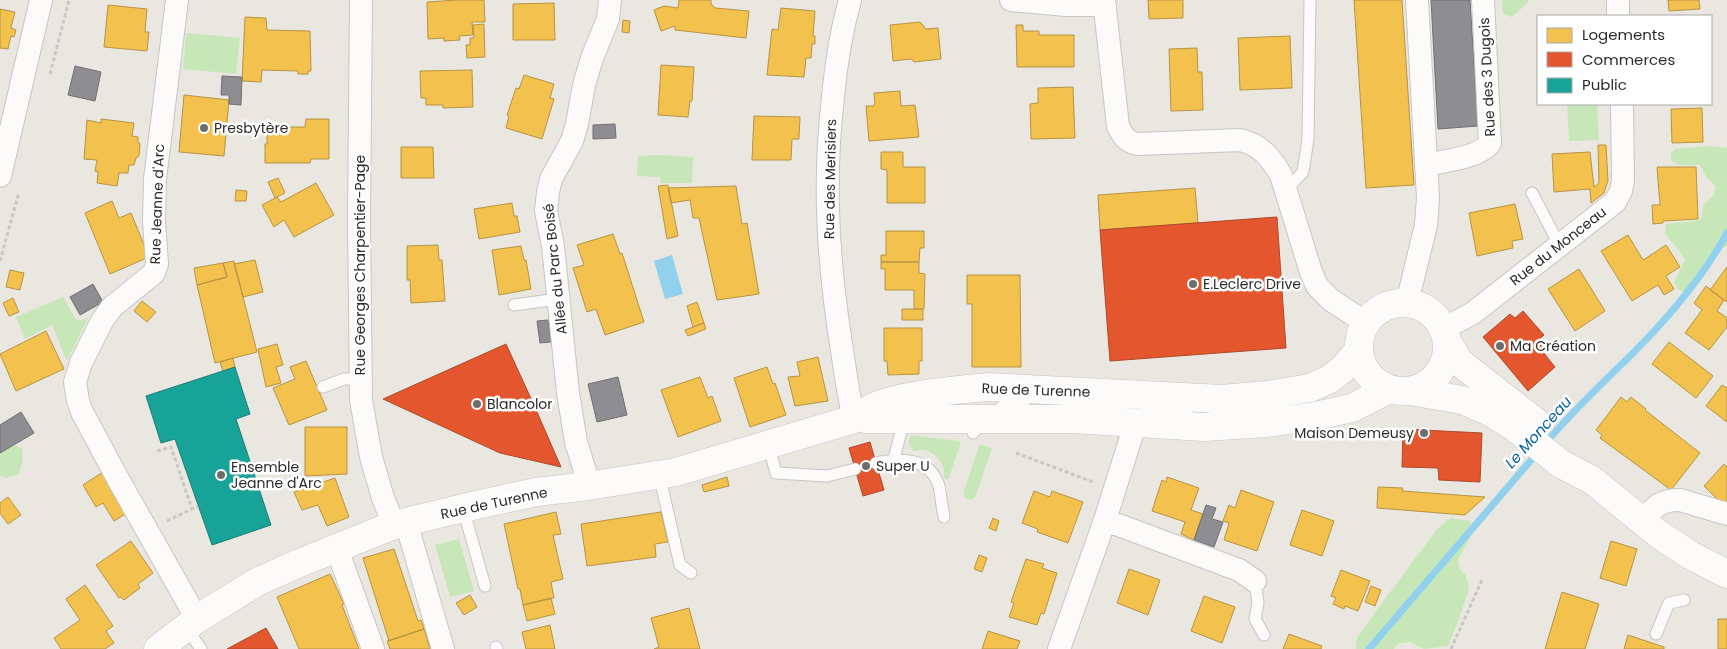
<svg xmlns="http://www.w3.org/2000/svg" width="1727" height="649" viewBox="0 0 1727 649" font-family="Poppins,sans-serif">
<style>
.green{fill:#c8e7b8}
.water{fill:#92d1ee}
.homes{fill:#f2c14e;stroke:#b69444}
.shops{fill:#e4572e;stroke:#ac4a2d}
.public{fill:#17a398;stroke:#1d7f77}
.industry{fill:#8d8d92;stroke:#707073}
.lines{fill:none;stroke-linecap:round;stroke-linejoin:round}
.stream{stroke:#92d1ee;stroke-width:7}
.service-casing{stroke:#c7c6c6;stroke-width:13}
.minor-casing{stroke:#c7c6c6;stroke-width:24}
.secondary-casing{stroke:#c7c6c6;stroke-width:29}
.path{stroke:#c8c8c7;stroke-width:3;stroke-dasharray:4 2.5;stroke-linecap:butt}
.service{stroke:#fcfbfa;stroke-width:11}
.minor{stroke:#fcfbfa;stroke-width:22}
.secondary{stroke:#fcfbfa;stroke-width:28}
.poi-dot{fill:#6e6d6b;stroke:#fff;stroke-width:2}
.labels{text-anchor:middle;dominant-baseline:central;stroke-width:5;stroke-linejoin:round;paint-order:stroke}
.street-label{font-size:14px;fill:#2b2b2b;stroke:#fff}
.poi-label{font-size:14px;fill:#2b2b2b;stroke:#fff;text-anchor:start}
.water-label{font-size:15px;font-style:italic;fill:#0763a4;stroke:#fff}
</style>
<rect width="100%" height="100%" fill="#eae7e1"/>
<!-- green -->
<path class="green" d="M1502 0H1528V2L1518 12 1511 17 1503 14Z
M186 33 240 38 236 74 183 69Z
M1567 104H1597L1599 140 1569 141Z
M1711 146 1727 148V246L1712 252 1708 257 1704 276 1688 293 1679 290 1674 283 1685 259 1665 233 1666 224 1701 220 1703 206 1714 194 1716 187 1705 175 1700 165H1679L1671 161V153L1675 149Z
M660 155 693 157 692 183H661L660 177 637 176 638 156Z
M63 297 77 321 88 318 67 361 52 325 25 339 16 317Z
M911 435 960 441V446L948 480 944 478C946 466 938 454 925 450 922 449 917 451 913 451L908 442Z
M7 444 17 446 22 449 23 460 19 474 6 478 0 476V448Z
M980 444 992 448 975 498 970 500 965 498 963 493Z
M1451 518 1470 521V538L1458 559 1460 569 1466 576 1469 589 1458 622 1448 646 1424 649 1409 642 1397 644 1394 649H1356L1357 638 1382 603 1438 528Z
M459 539 474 591 450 597 435 545Z"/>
<!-- water -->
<path class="water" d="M672 255 683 294 665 299 654 261Z"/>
<!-- homes -->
<path class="homes" d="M457 0H484L485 22H472L473 35 459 36 460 40 444 41V38L428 39 427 2Z
M679 0H711V4L715 8 749 11 746 38 675 30V26L661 31 654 10 664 6 678 8Z
M1148 0H1183V18L1149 19Z
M1354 0H1402L1414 185 1366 188Z
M1668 0H1699L1700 9 1669 11Z
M554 3 555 40H513V4Z
M108 5 147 9 145 32H149L147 51 104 47Z
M781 8 815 11 813 36H815V44H812L811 58H806L804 77 767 75 772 29 778 30Z
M0 9 15 12 11 28 16 30 14 37 11 36 8 49 0 48Z
M245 17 266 18 267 30 310 31 311 71H308V74H298V71L262 70 261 82 242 81Z
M623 20 630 21 629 33 622 32Z
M920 22 926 29 938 28 941 59 914 62 911 59 893 61 890 25Z
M484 24 485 57 467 58 466 45H470V38H474L473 25Z
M1016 25H1023V31H1039V35H1074V67H1017Z
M1290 36 1292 88 1240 90 1238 38Z
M1197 48 1198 72H1202L1203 110 1171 111 1169 49Z
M661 65 694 67 692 101H690L688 117 658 115Z
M472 70 473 107 443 108V105H426V98H421L420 71Z
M524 75 554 84 550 98 554 99 542 139 506 128 509 116 507 115 516 88 519 89Z
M1073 87 1075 138 1031 139 1030 104 1038 103V88Z
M900 91 901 106 915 105 919 137 869 141 866 106H873L875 103 874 93Z
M184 95 229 100 224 156 179 152Z
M1702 108 1703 142 1672 143 1671 109Z
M754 116 800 117 799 139H792L791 160H752Z
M101 119 134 123 132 136 138 137V141L140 145 139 156 136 158 134 165H129L128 173H119L117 186 97 183 98 172 95 171 97 160 84 159 87 120 101 123Z
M306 119H329V159H311L310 163H265V144H267V127H305Z
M1598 145H1606L1608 181 1604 193 1591 203 1590 189 1554 192 1552 154 1590 152 1594 187 1599 183Z
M401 147H433L434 178H401Z
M881 152H903V167H925V203H887V170L881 169Z
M1657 167H1696L1698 219 1663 221V223L1653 224 1652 205H1660Z
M278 178 285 193 275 198 268 182Z
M316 183 334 215 294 237 284 220 274 227 262 205 277 197 281 202Z
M668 185 678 236 667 239 658 186Z
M736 186 742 224 747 223 759 294 717 300 699 218H693L690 200 671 203 668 188Z
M1195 188 1198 223 1100 230 1098 195Z
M236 190 247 191 246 201H235Z
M112 201 119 218 131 213 149 257 110 274 85 213Z
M512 203 514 216H517L520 232 479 239 474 209Z
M1515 204 1523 239 1512 241 1513 248 1477 256 1469 213Z
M886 231H924V248H920L919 262H881V255H886Z
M613 234 620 254 622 253 644 322 605 335 596 309 587 312 573 268 584 265 577 245Z
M1628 235 1643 260 1666 245 1680 267 1666 276 1674 289 1664 295 1658 285 1632 301 1601 251Z
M438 245 439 260H442L445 301 411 303 410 280H407V246Z
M521 246 524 260H526L531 289 499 295 492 250Z
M255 260 263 292 243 297 234 264Z
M234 261 257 352 215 363 197 285 227 277 223 263Z
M881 262H919V273L925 274 924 309H914V290H885V269H881Z
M223 263 227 277 197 285 194 268Z
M1727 267V302L1710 290Z
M1579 269 1605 311 1575 331 1548 289Z
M10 270 24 273 20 290 6 287Z
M967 275H1020L1021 367H972V304H967Z
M1706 286 1724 300 1717 311 1726 317 1727 324V327L1709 350 1685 333 1702 310 1694 303Z
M13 298 19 312 9 316 3 303Z
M142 301 156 312 147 322 134 311Z
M697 302 704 323 693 327 687 306Z
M902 309H923V320H902Z
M704 323 706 329 688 336 685 330Z
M884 328H922V361H919V374L888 375 887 361H884Z
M46 331 64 369 16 391 0 354Z
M1669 342 1713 376 1696 398 1652 364Z
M277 344 283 365 276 367 281 383 266 387 258 349Z
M818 357 828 401 795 406 788 377 800 376 797 362Z
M233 358 235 367 223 371 220 362Z
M306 361 327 410 289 425 273 388 295 379 290 367Z
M767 367 773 384 775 383 786 415 750 427 734 378Z
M700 377 708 398 712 396 721 421 678 437 661 390Z
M1722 385 1727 388V422L1706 406Z
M1621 397 1627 402 1631 397 1646 409 1645 410 1700 453 1671 490 1600 438 1602 435 1596 430Z
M305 427H347V474L305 476Z
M1724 464 1727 467V506L1725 507 1704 486Z
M103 472 127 513 114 521 103 503 96 507 83 485Z
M727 477 729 486 704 492 702 485Z
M1167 477 1199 488 1191 510 1203 514 1194 540 1181 534 1185 522 1152 511 1162 480 1166 482Z
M335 478 349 517 327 526 318 505 302 510 294 492Z
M1378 487 1403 488 1402 491 1485 497 1465 515 1377 508Z
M1241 490 1274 502 1257 551 1224 540 1229 523 1223 521 1229 505 1235 508Z
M1034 491 1050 497 1052 491 1083 502 1068 543 1037 532 1038 529 1022 523Z
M8 497 21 515 8 524 0 513V503Z
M1302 510 1334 521 1322 556 1290 545Z
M556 512 561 534 553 535 563 579 551 582 554 598 523 605 520 589H518L504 524Z
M661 512 668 542 655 544 656 557 587 566 581 524Z
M993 518 999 521 996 531 989 528Z
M131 541 153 573 138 584 140 588 124 600 121 597 119 598 96 565Z
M1611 541 1637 549 1626 586 1600 578Z
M394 549 418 621 421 620 424 629 389 641 363 558Z
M979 555 987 558 982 572 974 569Z
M1026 559 1044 564 1042 568 1057 573 1044 614 1041 613 1037 625 1009 617 1014 603 1011 602Z
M1129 569 1160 580 1148 615 1117 603Z
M1341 570 1370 581 1358 611 1345 606 1344 609 1333 604 1336 598 1331 596Z
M330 574 344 604 342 605 359 649H299L277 597Z
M85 585 113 626 106 631 114 643 105 649H61L54 638 80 620 66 599Z
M1371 586 1381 590 1375 606 1365 602Z
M1562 592 1599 604 1585 649H1545Z
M470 595 477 607 464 615 456 603Z
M1204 596 1235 607 1222 643 1191 631Z
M551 598 555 614 527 621 523 605Z
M689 608 700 649H654L659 647 651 618Z
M1718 619H1727V649H1718Z
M550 625 555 649H526L522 632Z
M424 629 430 649H390L387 641Z
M988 631 1020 641 1017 649H982Z
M1289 634 1322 646 1321 649H1283Z
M1628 635 1664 647V649H1624Z"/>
<!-- shops -->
<path class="shops" d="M1277 217 1286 348 1110 361 1100 230Z
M1523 311 1544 335 1535 343 1538 346 1540 344 1545 350 1543 352 1555 367 1528 391 1483 337 1510 314 1515 318Z
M506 344 533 403 561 467 500 453 383 399Z
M1403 429 1482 433 1480 482 1439 480 1438 468 1402 467Z
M870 442 884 490 863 496 849 448Z
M266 628 278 649H227Z"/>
<!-- public -->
<path class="public" d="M235 367 250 414 236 419 271 525 212 545 175 439 161 443 146 396Z"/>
<!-- industry -->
<path class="industry" d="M1431 0H1470L1478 126 1438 129Z
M75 66 101 72 95 101 68 95Z
M222 76 242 77 241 105 229 104V95H221Z
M615 124 616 138 593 139V125Z
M93 284 103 302 80 315 70 297Z
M548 320 551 342 540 343 537 321Z
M618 377 627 415 597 422 588 384Z
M21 412 34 433 0 453V425Z
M1206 505 1216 508 1212 519 1223 522 1214 547 1194 540Z"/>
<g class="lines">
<!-- stream -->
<path class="stream" d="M1545 444C1572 411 1603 383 1633 353 1669 317 1703 277 1727 233
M1369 649 1538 452"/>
<!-- service casing -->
<g class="service-casing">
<path id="service" d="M1286 190 1303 172 1308 139 1310 0
M1532 193 1560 246
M514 305 558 299
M323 387 344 379H361
M973 433C987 418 1004 399 1026 400
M768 444 776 473 827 476 855 469
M894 459 902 428 909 423
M876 463C900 458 930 457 939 486 941 496 942 507 944 517
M659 474 680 565 691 573
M463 508 485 586
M1255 581 1258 603 1255 619 1264 635
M186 627 201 649
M1656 634 1669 603 1684 600
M496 647 497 649"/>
</g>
<!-- minor casing -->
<g class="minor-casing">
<path id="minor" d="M177 0 155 179 154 222 157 264 154 273 112 307 102 321 81 363 75 382 78 401 82 412 118 479 197 619
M361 0 359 220 361 400 371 457 383 498 394 525
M850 0C841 32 836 64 833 97 823 182 828 260 841 344 845 369 848 394 854 419
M1011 0 1066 5H1105
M1104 0 1118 126C1123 137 1127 142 1138 144L1240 140C1260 144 1271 158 1281 175L1311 272 1317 286 1331 300 1366 323
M1618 0V16
M1426 165C1444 161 1479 158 1490 143L1483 0
M0 176 41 0
M1407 303 1426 225 1428 198 1417 0
M1443 329 1473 313 1615 202 1621 191 1623 180 1622 104
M588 486 585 471 576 442 568 393 553 246 546 211 548 192 551 179 572 141 577 124 584 85 592 58 608 19 610 0
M1105 520 1239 570 1255 581
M406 522 443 649
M1642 522C1653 508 1661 499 1680 500L1727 514
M337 549 373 649
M1059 649 1105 520 1133 431 1158 406H1183"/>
</g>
<!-- secondary casing -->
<g class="secondary-casing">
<path id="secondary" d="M1359 347a44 44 0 1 1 88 0a44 44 0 1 1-88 0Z
M1448 343 1459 362 1536 422
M1410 391 1462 400 1490 412 1517 429 1561 464 1592 480 1657 533 1690 555 1727 574
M866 419H1072L1204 427 1267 423 1315 416 1352 408 1389 389
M158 649 197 619 257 582 297 564 394 525 463 508 536 492 588 486 676 472 854 419C862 414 870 408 878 405 909 394 956 390 988 387L1222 399 1268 395 1310 388 1330 379 1344 368 1359 350"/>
</g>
<!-- path -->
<path class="path" d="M50 74 69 0
M0 261 19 192
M157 451 171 447 192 509
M1016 453 1093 482
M167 521 198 506
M1451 649 1482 580"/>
<!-- service -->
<use href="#service" class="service"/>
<!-- minor -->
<use href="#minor" class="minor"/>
<!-- secondary -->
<use href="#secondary" class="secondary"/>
</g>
<!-- markers -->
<g class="poi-dot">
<circle cx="204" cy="128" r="5"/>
<circle cx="1193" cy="284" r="5"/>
<circle cx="1500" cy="346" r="5"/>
<circle cx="477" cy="404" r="5"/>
<circle cx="1424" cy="433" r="5"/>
<circle cx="866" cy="466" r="5"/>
<circle cx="221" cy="475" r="5"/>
</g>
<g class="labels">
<!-- street labels -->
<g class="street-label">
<text transform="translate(1487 77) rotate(-93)">Rue des 3 Dugois</text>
<text transform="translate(830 179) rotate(-89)">Rue des Merisiers</text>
<text transform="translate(157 204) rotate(-88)">Rue Jeanne d'Arc</text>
<text transform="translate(1558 246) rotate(-38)">Rue du Monceau</text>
<text transform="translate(360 265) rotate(-90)">Rue Georges Charpentier-Page</text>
<text transform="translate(555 269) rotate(-96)">Allée du Parc Boisé</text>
<text transform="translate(1036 390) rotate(2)">Rue de Turenne</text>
<text transform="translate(494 503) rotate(-12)">Rue de Turenne</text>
</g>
<!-- poi labels -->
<g class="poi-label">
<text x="214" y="128">Presbytère</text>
<text x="1203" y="284">E.Leclerc Drive</text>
<text x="1510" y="346">Ma Création</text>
<text x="487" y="404">Blancolor</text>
<text x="1414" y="433" text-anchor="end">Maison Demeusy</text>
<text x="876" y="466">Super U</text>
<text x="231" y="467">Ensemble<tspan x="231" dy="16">Jeanne d'Arc</tspan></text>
</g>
<!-- water labels -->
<g class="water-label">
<text transform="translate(1538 432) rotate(-48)">Le Monceau</text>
</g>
</g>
<!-- legend -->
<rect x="1537" y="15" width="175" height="90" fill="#ffffff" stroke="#aaaaaa"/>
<rect x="1547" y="28" width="25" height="15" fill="#f2c14e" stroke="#aaaaaa"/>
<text x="1582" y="40" font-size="15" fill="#2b2b2b">Logements</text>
<rect x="1547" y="52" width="25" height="15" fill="#e4572e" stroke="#aaaaaa"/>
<text x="1582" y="65" font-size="15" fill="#2b2b2b">Commerces</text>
<rect x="1547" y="78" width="25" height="15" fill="#17a398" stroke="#aaaaaa"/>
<text x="1582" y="90" font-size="15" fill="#2b2b2b">Public</text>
</svg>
